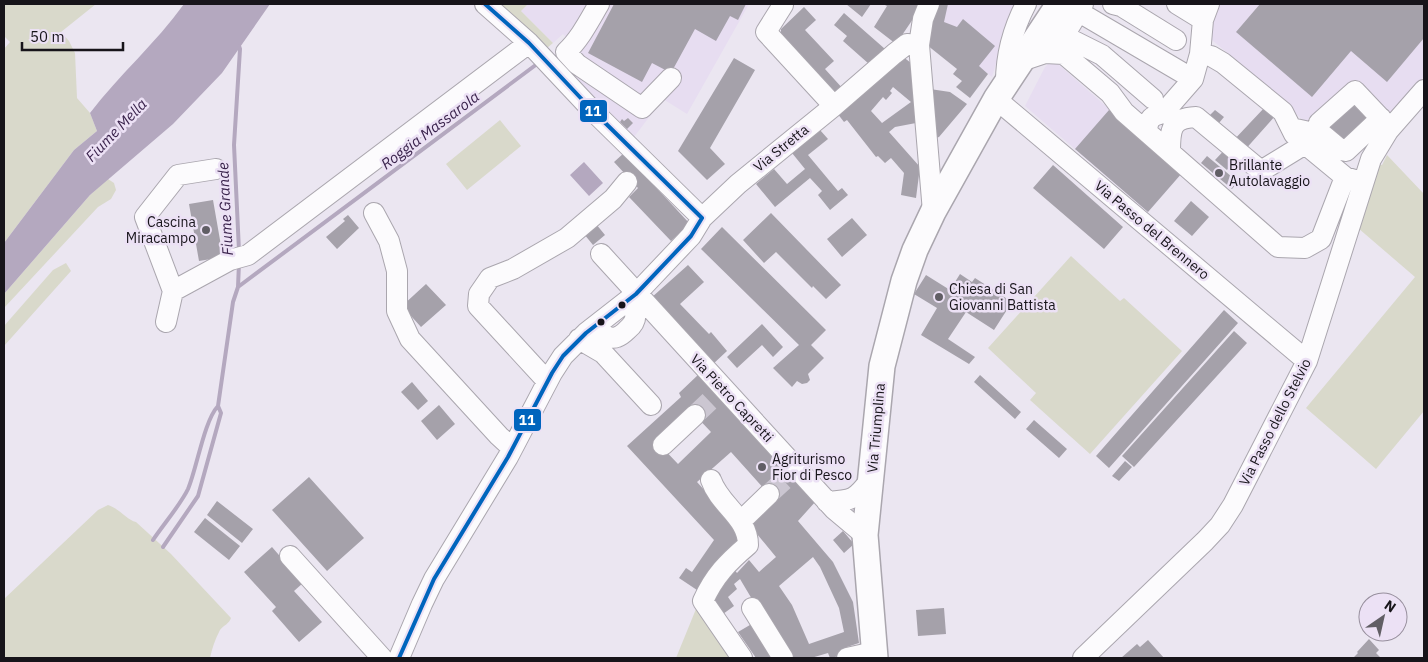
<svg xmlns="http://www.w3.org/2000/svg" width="1428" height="662" viewBox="0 0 1428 662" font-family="'IBM Plex Sans',sans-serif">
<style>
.built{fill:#e7ddf1}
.green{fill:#d9d9cb}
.water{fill:#b4a8bf}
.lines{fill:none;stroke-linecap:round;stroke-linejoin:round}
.stream{stroke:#b4a8bf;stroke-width:4}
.building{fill:#a5a1aa;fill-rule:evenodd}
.minor-tunnel{stroke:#cbc6d1;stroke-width:20;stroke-dasharray:20 10;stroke-linecap:butt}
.minor-casing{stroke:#aaa6ae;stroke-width:22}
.major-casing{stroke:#aaa6ae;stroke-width:28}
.minor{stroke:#fcfbfd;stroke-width:20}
.major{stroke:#fcfbfd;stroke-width:25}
.bus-1-casing{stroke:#ece1f5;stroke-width:8}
.bus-1{stroke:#0065bd;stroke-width:4}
.poi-dot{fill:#615e65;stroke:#ece1f5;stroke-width:2}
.bus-dot{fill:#17141a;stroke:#ece1f5;stroke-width:2}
.labels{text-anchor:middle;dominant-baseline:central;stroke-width:5;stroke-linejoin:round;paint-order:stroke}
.street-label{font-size:14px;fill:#17141a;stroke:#ece1f5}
.poi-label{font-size:14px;fill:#17141a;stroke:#ece1f5;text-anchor:start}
.water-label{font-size:15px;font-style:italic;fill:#3a234c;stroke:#ece1f5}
.line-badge{stroke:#ece1f5;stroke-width:2}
.badge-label{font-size:14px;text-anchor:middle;font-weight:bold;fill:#fff}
</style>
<rect width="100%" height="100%" fill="#ebe6f1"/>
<!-- built -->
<path class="built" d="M528 4H749L687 114 663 99 634 137 569 71 584 56 563 34 553 43 521 11Z
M937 4H1016L1008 23 992 77 931 28Z
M1217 4H1424V76L1388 118 1310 127 1267 86 1206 35Z
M1050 62 1058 64 1182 173 1148 212 1025 106 1045 67Z"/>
<!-- green -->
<path class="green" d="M4 4H96L61 32 69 41 75 53 77 98 90 113 97 131 74 150 4 243V49L10 42 4 36Z
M497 4H528L521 11 553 43 547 48Z
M500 120 521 146 467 190 446 164Z
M1387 155 1424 194V411L1376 469 1306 408 1415 277 1358 228 1379 164 1382 165Z
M108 179 114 183 116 190 111 199 98 207 4 308V294L90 195Z
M1071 256 1120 301 1124 298 1182 351 1090 454 1030 400 1036 393 988 348Z
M66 263 71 271 4 346V326L53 270Z
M108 505C120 509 127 520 136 522L171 554 231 618C229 624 224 625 220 630 215 639 212 649 210 658H4V599L98 510Z
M702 606 737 658H676L696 609Z"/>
<!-- water -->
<path class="water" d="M184 4H270L222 73 173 124 90 195 4 294V243L74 150 97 131 90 113C119 75 156 43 184 4Z
M584 162 603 183 589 196 570 175Z"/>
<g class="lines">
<!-- stream -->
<path class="stream" d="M239 46 240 49 234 145 239 251
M238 287 537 64 538 65
M153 540C163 525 181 504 188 489 197 468 204 421 218 406L233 302 238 287 239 263
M163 547 198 496 221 413 218 406"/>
</g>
<!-- building -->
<path class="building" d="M614 4H746L738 20 730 16 716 41 695 29 671 73 652 63 642 82 588 53Z
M846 4H871L862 17Z
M883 4H919L915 16 896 44 874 27 887 6Z
M937 4H948L944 22 957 27 963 19 995 46 979 66 988 74 970 98 956 87 962 81 953 74 957 69 927 45Z
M1260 4H1424V38L1387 82 1351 51 1312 97 1236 32Z
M804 7 816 20 805 30 834 61 825 69 844 90 837 97 781 38V29Z
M844 13 885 49 869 64 843 41 847 36 834 25Z
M902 56 911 63 916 123 895 127 889 132 920 167 916 198 901 195 904 173 891 158 885 163 878 156 876 157 847 120 844 122 837 113ZM893 87 911 102 882 123 871 111 883 97 886 100 892 93 890 91Z
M734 58 755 70 710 148 725 164 707 180 678 151Z
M930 89 950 92 967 104 939 137 936 138Z
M1357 99 1375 118 1340 146 1322 126Z
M1265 107 1275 116 1227 170 1215 160Z
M1109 110 1182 173 1148 212 1075 149Z
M1215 110 1224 117 1219 123 1210 115Z
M628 118 633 123 627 129 620 122 622 119 624 121Z
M820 130 828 139 808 155 838 191 842 188 848 195 830 210 818 195 822 191 810 178 775 207 756 184 774 169 787 184 805 169 792 153Z
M624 153 690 224 671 241 629 197 638 188 614 162Z
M1207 156 1238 182 1232 189 1201 163Z
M1053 165 1123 227 1104 249 1033 188Z
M213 200 223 257 199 261 189 204Z
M1191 201 1209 217 1192 236 1174 221Z
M771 213 841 285 826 299 813 286 812 288 776 252 764 263 743 240Z
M348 215 359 228 337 249 326 237 345 221 343 219Z
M852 218 867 235 842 257 827 239Z
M596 224 605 235 593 245 584 234Z
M722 227 826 330 811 345 824 358 808 374 810 380 807 383 802 384 797 381 792 387 773 368 799 345 701 249Z
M688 265 704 282 680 304 709 334 711 332 727 351 712 365 651 298Z
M960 274 972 282 975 278 1012 302 994 330 966 312 948 339 975 357 969 364 921 335 937 308 914 294 926 275 950 290Z
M426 284 446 305 421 327 402 306Z
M1224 310 1238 323 1109 468 1096 456Z
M762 324 783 347 773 357 762 345 737 368 727 357Z
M1234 331 1247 343 1134 467 1122 456Z
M699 374 816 501 798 521 833 562 853 602 859 643 847 647 849 654 830 658 828 653 811 658H790L774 636 740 579 734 584 737 589 728 597 734 606 723 614 710 593 727 581 723 574 732 567 737 573 749 560 759 572 776 557 748 523 774 500 731 452 697 482 742 532 743 542 700 592 679 578 686 568 692 572 714 540 627 446 681 397 679 393ZM692 412 711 432 678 464 658 443ZM813 557 820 567 839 608 844 632 809 644 792 605 779 586Z
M980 375 1021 412 1015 419 974 382Z
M412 382 428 401 418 410 401 392Z
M439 405 455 424 437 440 421 421Z
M1034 420 1067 449 1059 458 1026 429Z
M1125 461 1132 467 1119 481 1112 476Z
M309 477 364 538 327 571 272 510Z
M217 501 253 529 242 543 207 515Z
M205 518 240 546 229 560 194 532Z
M843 531 854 544 844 553 833 540Z
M272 547 303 583 294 591 322 622 299 642 272 611 276 607 244 572Z
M944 608 946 634 918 636 916 610Z
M755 622 779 658H756L738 632Z
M1369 639 1379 650 1376 653 1381 658H1353L1358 653 1357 652Z
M1148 640 1164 658H1121L1137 644 1140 647Z"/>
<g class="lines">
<!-- minor-tunnel -->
<path class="minor-tunnel" d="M695 415 717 394
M769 494 791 474"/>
<!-- minor casing -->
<g class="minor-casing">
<path id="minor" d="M485 4 529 43 591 109 702 218
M599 4C589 21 580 39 566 52L577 64 642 108 671 78
M929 4 923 19 919 45 933 212
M1083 4 1065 34 1066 37 1102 55 1153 99
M1113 4 1121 6 1176 40
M1177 4 1203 20
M783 5 766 32 834 106
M1053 13 1054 35 1064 54 1110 93 1124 112 1278 247 1305 248 1321 239 1345 177
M1084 15 1193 79
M1200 54 1211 56 1223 63 1283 112 1294 134 1305 144 1345 177 1358 181
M1021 61 1045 53 1064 54
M1006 82C1006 55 1013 29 1026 4
M996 99 1307 361
M1319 123 1355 91 1389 127
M1291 128 1323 135 1341 150 1346 151 1381 118
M1147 132C1148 116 1153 116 1166 112L1172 103 1193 79 1200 54 1203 20 1209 4
M1170 152C1170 129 1171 118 1196 117L1261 171 1305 144
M216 169 178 175 145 217 173 291 230 260 248 255 529 43
M374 213 389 241 397 271V311L410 339 499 436 512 448
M601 254 834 509 865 535
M166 322 173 291
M586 333C590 333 595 332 598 333 605 334 610 340 617 337 620 336 624 333 627 330 638 321 638 311 628 301
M579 339 603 353 651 405
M547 381 478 306 479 294 490 278 513 269 567 238 613 199 627 182
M663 445 695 415
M711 480C720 506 748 517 748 545 728 562 714 576 703 601L742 658
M827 502C853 500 855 500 871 479
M741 521 769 494
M290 556 382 658
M752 608 783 658
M399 658 422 604 434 579 508 457 552 373 563 356 586 333 636 294 691 236 702 218 738 184 834 106 894 54 907 44 919 45
M847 658 874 652
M1083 658 1205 541 1220 525 1233 505 1307 361 1371 159 1388 131 1424 90"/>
</g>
<!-- major casing -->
<g class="major-casing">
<path id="major" d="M875 658 865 535 882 366 904 281 915 250 933 212 996 99 1059 4"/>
</g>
<!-- minor -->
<use href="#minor" class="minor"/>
<!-- major -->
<use href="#major" class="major"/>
<!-- bus-1 casing -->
<g class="bus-1-casing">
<path id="bus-1" d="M485 4 529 43 591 109 702 218
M399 658 434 579 508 457 552 373 563 356 586 333 636 294 691 236 702 218"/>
</g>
<!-- bus-1 -->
<use href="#bus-1" class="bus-1"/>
</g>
<!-- markers -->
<g class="poi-dot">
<circle cx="1219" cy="173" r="5"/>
<circle cx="206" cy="230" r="5"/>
<circle cx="939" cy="297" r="5"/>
<circle cx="762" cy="467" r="5"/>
</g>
<g class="bus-dot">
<circle cx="622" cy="305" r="4.5"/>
<circle cx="601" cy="322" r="4.5"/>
</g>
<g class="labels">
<!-- street labels -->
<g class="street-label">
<text transform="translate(781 148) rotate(-39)">Via Stretta</text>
<text transform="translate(1152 230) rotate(40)">Via Passo del Brennero</text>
<text transform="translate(732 398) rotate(47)">Via Pietro Capretti</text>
<text transform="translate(1275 422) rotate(-63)">Via Passo dello Stelvio</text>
<text transform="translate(876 428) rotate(-85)">Via Triumplina</text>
</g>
<!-- poi labels -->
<g class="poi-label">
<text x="1229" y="165">Brillante<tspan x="1229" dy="16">Autolavaggio</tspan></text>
<text x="196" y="222" text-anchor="end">Cascina<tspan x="196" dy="16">Miracampo</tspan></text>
<text x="949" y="289">Chiesa di San<tspan x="949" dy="16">Giovanni Battista</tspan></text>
<text x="772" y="459">Agriturismo<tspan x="772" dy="16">Fior di Pesco</tspan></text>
</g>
<!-- water labels -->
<g class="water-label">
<text transform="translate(116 130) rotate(-46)">Fiume Mella</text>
<text transform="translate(430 130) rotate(-37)">Roggia Massarola</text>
<text transform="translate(225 209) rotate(-93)">Fiume Grande</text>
</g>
</g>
<g class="line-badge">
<rect x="579" y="99" width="29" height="24" rx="5" fill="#0065bd"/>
<rect x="513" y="408" width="29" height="24" rx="5" fill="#0065bd"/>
</g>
<g class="badge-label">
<text x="593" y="116">11</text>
<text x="527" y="425">11</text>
</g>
<!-- border -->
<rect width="1428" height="662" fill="none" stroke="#17141a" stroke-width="10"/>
<!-- north arrow -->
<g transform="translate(1383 617) rotate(34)"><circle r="24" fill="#ece1f5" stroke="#978f9d"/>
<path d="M0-4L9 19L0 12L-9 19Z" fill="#615e65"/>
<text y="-8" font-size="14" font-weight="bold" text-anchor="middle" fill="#17141a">N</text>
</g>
<!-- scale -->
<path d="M22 42v8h101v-8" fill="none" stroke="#17141a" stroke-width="2.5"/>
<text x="30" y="42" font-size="15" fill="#17141a" stroke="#ece1f5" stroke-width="4" paint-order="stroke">50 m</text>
</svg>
